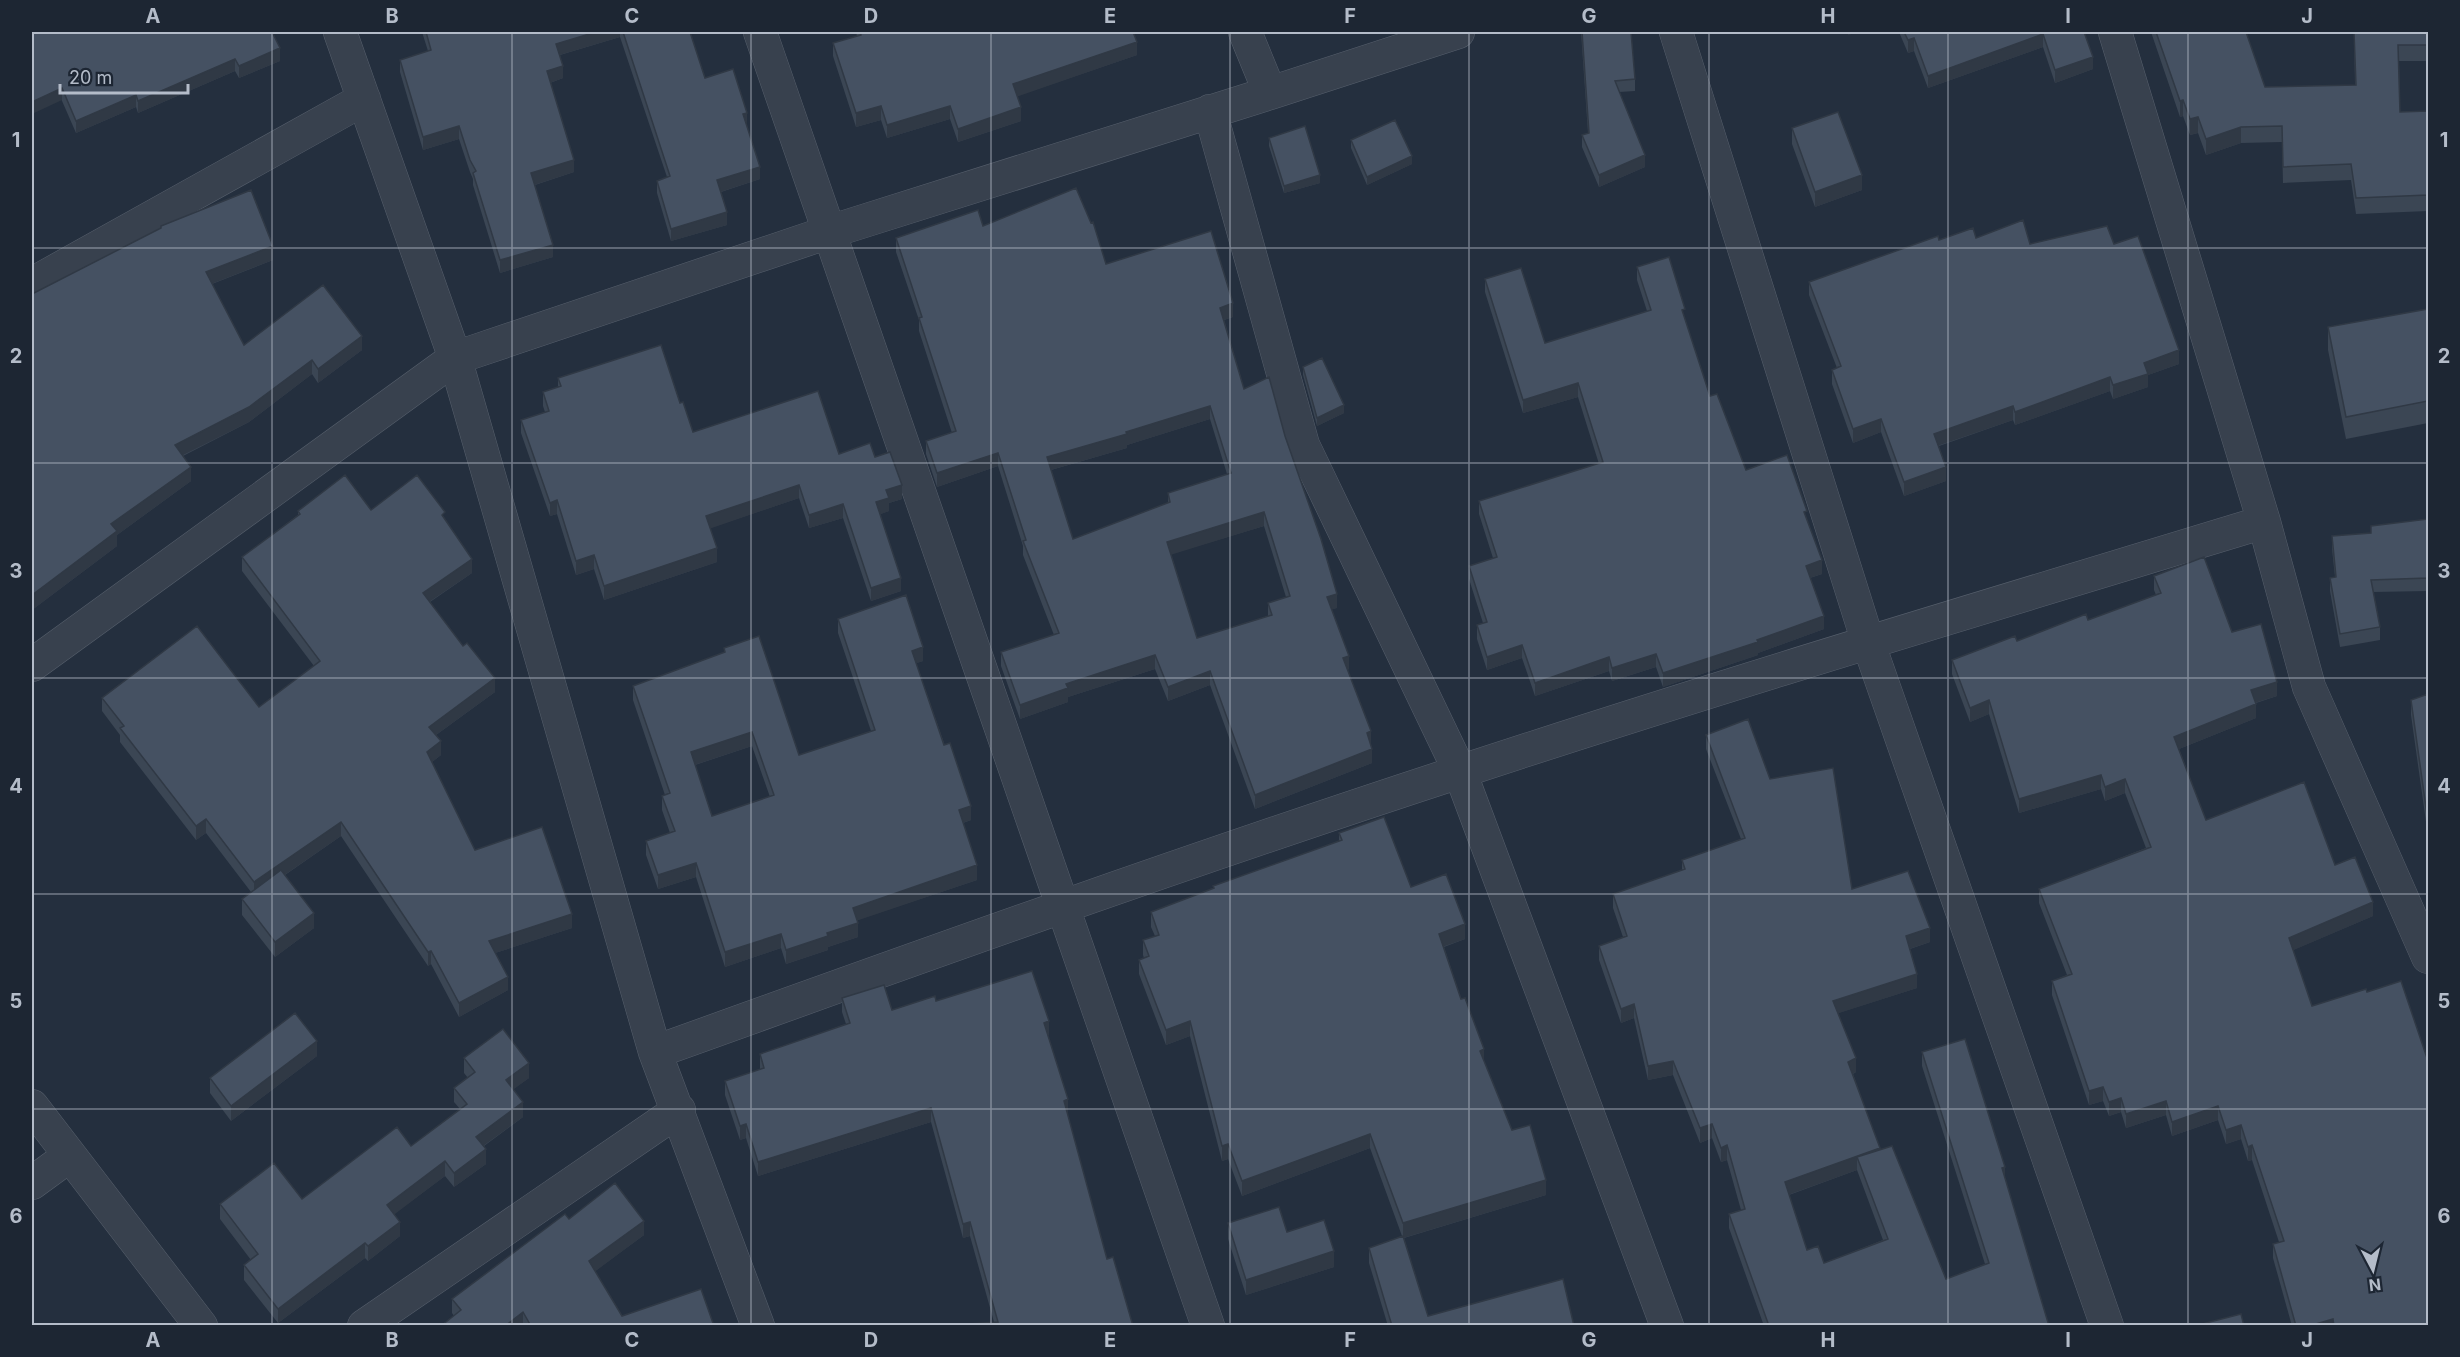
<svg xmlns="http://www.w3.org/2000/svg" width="2460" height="1357" viewBox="0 0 2460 1357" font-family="Inter,sans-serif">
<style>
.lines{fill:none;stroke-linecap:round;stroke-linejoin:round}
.minor-casing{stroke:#565f6c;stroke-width:34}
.minor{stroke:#38414e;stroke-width:33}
.wall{fill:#3b4654;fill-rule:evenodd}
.shaded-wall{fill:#303945}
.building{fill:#455162;stroke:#303945;stroke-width:1.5;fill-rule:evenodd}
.grid{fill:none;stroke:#b4bcc9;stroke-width:1.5;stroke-opacity:0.55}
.neatline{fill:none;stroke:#b4bcc9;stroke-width:2}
.grid-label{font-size:20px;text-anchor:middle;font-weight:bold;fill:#b4bcc9}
</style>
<rect width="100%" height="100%" fill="#242f3e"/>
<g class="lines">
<!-- minor casing -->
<g class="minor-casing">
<path id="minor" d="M340 32 455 358 655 1052 758 1326
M760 32 1208 1326
M1245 32 1270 93
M1676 32 1868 642 2107 1326
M2115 32 2264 522 2309 687 2428 957
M1210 111 1303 445 1460 772 1667 1326
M32 284 364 99
M32 665 455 358 829 232 1270 93 1458 32
M655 1052C922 956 1189 860 1459 772 1726 684 1995 604 2264 522
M32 1106 201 1326
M32 1183 69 1156
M364 1326 679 1110"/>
</g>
<!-- minor -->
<use href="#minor" class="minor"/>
</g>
<!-- wall -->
<path class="wall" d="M32 32 280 61 239 78 235 71 138 113 136 107 76 133Z
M422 32H690L705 78 746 125 760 179 721 192 727 225 671 241 657 193V181L667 177 620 37 560 55 563 78 550 83 574 172 535 185 553 257 500 273 473 185V179L470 172 459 139 423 150 400 72V60L428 51Z
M856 32H1133L1137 55 1017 96 1021 121 958 142 950 119 887 138 881 120 856 127 833 56V43L857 36Z
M1581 32H1631L1635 79V91L1619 92 1645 167 1599 187 1582 147V135L1588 133Z
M1899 32H2084L2093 69 2055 83 2043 47 1928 88 1914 51 1908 53Z
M2151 32H2246L2265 87 2355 85 2354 32H2428V61H2399L2400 112 2428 111V211L2356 214 2351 180 2283 183 2282 142 2241 143 2206 155 2198 133 2190 135 2183 116 2180 117Z
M1792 128 1862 190 1815 207 1792 144Z
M1269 138 1320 183 1284 193 1269 146Z
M1351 140 1412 164 1367 185 1351 148Z
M161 226 273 260 212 284 244 345 362 350 318 383 312 374 249 422 183 456 191 481 117 535V546L32 610Z
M983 226 1106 264 1233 317 1224 320 1244 389 1285 436 1337 608 1331 609 1349 669 1347 670 1371 745 1372 763 1255 809 1210 685 1168 701 1155 669 1068 697V702L1020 719 1001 666V652L1054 635 1023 555V546L998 466 937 487 926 454V441L952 433 919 331V320L896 252V238ZM1210 419 1227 474 1168 493V503L1073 539 1051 470 1127 448V445ZM1264 526 1286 597 1268 603V616L1197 638 1171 554Z
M1976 238 2030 244H2114L2179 364 2148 375V387L2113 399 2110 391 2015 425 2013 420 1939 446 1946 481 1904 496 1881 432 1853 443 1832 384V370L1837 368 1809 295V282L1939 240Z
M1637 267 1685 320 1710 396 1746 470 1807 520 1822 574 1810 578 1824 629 1758 653V655L1663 687 1656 667 1612 681 1609 671 1535 696 1522 658 1487 670 1477 639V625L1483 623 1469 579V566L1493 558 1479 514V501L1599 464 1578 397 1523 413 1485 292V279L1545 343 1647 311 1637 280Z
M2428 309V423L2346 439 2328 350V327Z
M1303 367 1344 413 1317 426 1303 375Z
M558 378 680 403 693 432 839 454 875 457 902 499 889 503V511L880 514 901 591 871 601 843 518 809 528 799 498 710 528 717 562 604 600 594 569 576 575 557 514 550 516 521 433V420L545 412 543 406V392L558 387Z
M371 510 445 520 472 573 430 602 495 692 436 735 441 755 432 762 475 850 572 928 495 953 508 990 459 1017 431 964 428 966 341 836 285 875 314 928 275 957 242 915V899L251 892 206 833 196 840 120 742V735L102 711V698L259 707 314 666 242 571V557L298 515V511Z
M2428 519V591L2373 592 2380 627V640L2340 647 2330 591V578L2335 577 2332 549V536L2371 533V526Z
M2154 576 2232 632 2277 696 2256 703V718L2179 749 2206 820 2335 865 2373 916 2293 950 2312 1006 2428 1326H2292L2273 1258V1244L2279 1242 2252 1160 2248 1161 2241 1139 2226 1144 2218 1120 2172 1136 2166 1115 2126 1128 2121 1112 2109 1116 2103 1101 2089 1105 2052 995V981L2067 975 2039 903V889L2146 848 2125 793 2105 801 2101 789 2019 813 1989 714 1970 722 1952 674V660L2088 620 2156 595 2154 590Z
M838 619 923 661 916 663 971 820 963 823 977 880 857 920 858 937 828 947V950L786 964 781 948 725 967 696 877 658 889 646 855V841L670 833 662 810V796L665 795 633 700V686L724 653V648L799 755 871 731 838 633ZM752 746 770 797 712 816 695 765Z
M2428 694V836L2411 715V700Z
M1706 735 1770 779 1852 889 1930 942 1910 949 1917 988 1838 1013 1856 1072 1853 1074 1880 1150 1946 1279 1985 1264 1922 1066V1052L2005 1179 2049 1326H1764L1729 1228V1214L1741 1210 1727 1160 1721 1162 1712 1138 1700 1143 1673 1075 1648 1080 1634 1018 1621 1023 1599 960V946L1623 937 1613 908V894L1682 870V860L1741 839 1706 749ZM1857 1170 1883 1240 1824 1263 1807 1250 1789 1195Z
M1339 833 1411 887 1465 939 1444 947 1461 999 1484 1062 1512 1130 1546 1195 1404 1238 1428 1316 1574 1326H1388L1369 1263V1248L1402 1236 1370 1148 1242 1196 1228 1159 1222 1161 1190 1036 1166 1045 1139 974V960L1144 958 1143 955V940L1155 936 1151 927V912L1213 889V886L1339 841Z
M842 998 892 1010 936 1001 1049 1035H1048L1068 1113 1067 1114 1107 1259 1133 1326 994 1322 970 1236 963 1238 931 1122 758 1176 746 1138 740 1140 725 1095V1081L760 1070V1054L846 1024 842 1012Z
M317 1056 231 1121 210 1093V1078Z
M464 1058 529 1078 513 1089 523 1117 484 1146 486 1164 454 1187 445 1176 394 1214 400 1236 368 1261 365 1258 278 1323 244 1280V1265L251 1260 220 1219V1204L302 1199 411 1146 460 1109 454 1102V1088L468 1078 464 1073Z
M569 1219 644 1235 595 1271 622 1316 714 1326H441L454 1316 452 1313V1299Z
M1228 1223 1287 1232 1334 1267 1246 1295 1228 1239Z"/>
<!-- shaded-wall -->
<path class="shaded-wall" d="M596 32H620V37L556 56V44Z
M1848 32H1858L1848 35Z
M2043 34V47L1928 88V76Z
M1914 38V51L1908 53V40Z
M1137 42V55L1013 98V84Z
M280 48V61L239 78V66Z
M2093 57V69L2055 83V70Z
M235 59V71L138 113V101Z
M563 66V78L547 84V71Z
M62 88V100L32 114V102Z
M136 95V107L76 133V121Z
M2183 100V116L2180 117V101Z
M881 106V120L856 127V113Z
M950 106V119L887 138V125Z
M1021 107V121L958 142V129Z
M747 113V125L743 114Z
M2198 117V133L2190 135V119Z
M459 126V139L423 150V137Z
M2241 127V143L2206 155V139Z
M1645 155V167L1599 187V175Z
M1412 156V164L1367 185V177Z
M574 160V172L531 186V173Z
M760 167V179L717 193V180Z
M1320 175V183L1284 193V186Z
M1862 175V190L1815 207V192Z
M727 212V225L671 241V229Z
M553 245V257L500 273V260Z
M273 246V260L206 286V272Z
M1233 303V317L1220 321V308Z
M362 336V350L318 383V369Z
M2179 350V364L2148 375V387L2113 399V385L2144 363Z
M312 360V374L249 422 175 459V445Z
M2110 377V391L2015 425V412Z
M1578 383V397L1523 413V400Z
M1344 405V413L1317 426V418Z
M1210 406V419L1127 445V448L1047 471V457L1126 432Z
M2013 406V420L1934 447V434Z
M1881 419V432L1853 443V429Z
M998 453V466L937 487V473Z
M191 467V481L117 535V546L32 610V595L111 524Z
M1946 467V481L1904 496V482Z
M799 485V498L706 530V516Z
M902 485V499L889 503V511L876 516V502L886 490Z
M557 500V514L550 516V503Z
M843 504V518L809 528V515Z
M1264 512V526L1167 556V542Z
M717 548V562L604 600V586Z
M594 555V569L576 575V561Z
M472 559V573L423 606V593Z
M1822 560V574L1806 579V566Z
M901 578V591L871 601V588Z
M1337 594V608L1327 611V597Z
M1824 616V629L1758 653V655L1663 687V673Z
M1522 645V658L1487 670V657Z
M923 647V661L912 665V651Z
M1656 654V667L1612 681V668Z
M1155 655V669L1068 697V702L1020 719V705L1066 684Z
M1349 656V669L1343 672V658Z
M1609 657V671L1535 696V683Z
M1210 671V685L1168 701V687Z
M495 678V692L429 740V727Z
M2277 682V696L2251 704V690Z
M1989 700V714L1970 722V708Z
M2256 704V718L2174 751V737Z
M1371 731V745L1367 733Z
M752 732V746L691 766V752Z
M441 741V755L427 766V752Z
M1372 749V763L1255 809V795Z
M2101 775V789L2019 813V799Z
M2125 779V793L2105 801V787Z
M971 806V820L959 824V810Z
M206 819V833L196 840V826Z
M341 822V836L254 896V882Z
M696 863V877L658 889V875Z
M977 865V880L853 922V908Z
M2373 902V916L2289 952V938Z
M314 913V928L275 957V942Z
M572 914V928L489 955V941Z
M858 923V937L828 947V950L786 964V950L827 933Z
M1465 924V939L1439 948V934Z
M1930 928V942L1906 950V936Z
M781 934V948L725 967V952Z
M431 951V964L428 966V952Z
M1917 974V988L1833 1015V1001Z
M508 977V990L459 1017V1003Z
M1634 1004V1018L1621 1023V1009Z
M1049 1021V1035L1044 1037V1023Z
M1190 1021V1036L1166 1045V1030Z
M317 1041V1056L231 1121V1106Z
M1484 1049V1064L1480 1051Z
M1856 1058V1072L1848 1076V1062Z
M1673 1061V1075L1648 1080V1066Z
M529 1063V1078L506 1095V1080Z
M2103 1087V1101L2089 1105V1091Z
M2121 1098V1112L2109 1116V1102Z
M1068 1099V1113L1064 1115V1101Z
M2166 1101V1115L2126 1128V1114Z
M523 1102V1117L476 1151V1137Z
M2218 1106V1120L2172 1136V1122Z
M931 1108V1122L758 1176V1162Z
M746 1124V1138L740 1140V1126Z
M1712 1124V1138L1700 1143V1128Z
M2241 1125V1139L2226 1144V1130Z
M1370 1134V1148L1242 1196V1181Z
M1228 1144V1159L1222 1161V1146Z
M1727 1145V1160L1721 1162V1148Z
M2252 1145V1160L2248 1161V1147Z
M1880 1148V1162L1857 1157V1170L1785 1196V1182Z
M486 1149V1164L454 1187V1173Z
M445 1161V1176L387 1220V1205Z
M2005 1167V1181L2002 1168Z
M1546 1180V1195L1403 1238V1223Z
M644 1221V1235L589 1276V1261Z
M400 1222V1236L368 1261V1246Z
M970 1222V1236L963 1238V1224Z
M365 1243V1258L278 1323V1309Z
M1334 1251V1267L1246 1295V1280Z
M523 1312V1326H505Z
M2333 1319V1326H2309Z"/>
<!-- building -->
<path class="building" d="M32 32H272L280 48 239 66 235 59 138 101 136 95 76 121 62 88 32 102Z
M426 32H596L556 44 563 66 547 71 574 160 531 173 553 245 500 260 473 173 476 171 470 160 459 126 423 137 400 60 431 50Z
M623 32H690L705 78 733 69 747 113 743 114 760 167 717 180 727 212 671 229 657 181 670 176Z
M860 32H1133L1137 42 1013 84 1021 107 958 129 950 106 887 125 881 106 856 113 833 43 861 35Z
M1582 32H1631L1635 79 1615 81 1645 155 1599 175 1582 135 1589 133Z
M1904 32H2084L2093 57 2055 70 2043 34 1928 76 1914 38 1908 40Z
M2156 32H2246L2265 87 2356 85 2354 32H2428V45H2398L2400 112 2428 111V195L2356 198 2351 164 2283 167 2282 126 2241 127 2206 139 2198 117 2190 119 2183 100 2180 101Z
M1838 112 1862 175 1815 192 1792 128Z
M1395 120 1412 156 1367 177 1351 140Z
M1305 126 1320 175 1284 186 1269 138Z
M1076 188 1091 223 1093 222 1106 264 1211 231 1233 303 1220 308 1244 389 1269 377 1285 436 1321 539 1337 594 1327 597 1349 656 1343 658 1371 731 1367 733 1372 749 1255 795 1210 671 1168 687 1155 655 1066 684 1068 688 1020 705 1001 652 1059 633 1023 541 1026 540 998 453 937 473 926 441 956 431 919 318 922 317 896 238 978 210 983 226ZM1210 406 1231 473 1168 493 1170 502 1073 539 1047 457 1127 434 1126 432ZM1264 512 1290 596 1268 603 1272 615 1197 638 1167 542Z
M251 190 273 246 206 272 244 345 323 285 362 336 318 369 312 360 249 407 175 445 191 467 111 524 117 531 32 595V294L161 228V226Z
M2023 220 2030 244 2107 226 2114 244 2138 236 2179 350 2144 363 2148 374 2113 385 2110 377 2015 412 2013 406 1934 434 1946 467 1904 482 1881 419 1853 429 1832 370 1841 366 1809 282 1938 236 1939 240 1973 228 1976 238Z
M1669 257 1685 309 1682 310 1710 396 1717 394 1746 470 1787 455 1807 511 1804 512 1822 560 1806 566 1824 616 1757 640 1758 642 1663 673 1656 654 1612 668 1609 657 1535 683 1522 645 1487 657 1477 625 1487 622 1469 566 1497 557 1479 501 1603 462 1578 383 1523 400 1485 279 1521 268 1545 343 1651 310 1637 267Z
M2428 309V401L2346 417 2328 327Z
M661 345 680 403 683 402 693 432 818 391 839 454 870 443 875 457 890 452 902 485 886 490 889 498 876 502 901 578 871 588 843 504 809 515 799 485 706 516 717 548 604 586 594 555 576 561 557 500 550 503 521 420 549 411 543 392 561 386 558 378Z
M1322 358 1344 405 1317 418 1303 367Z
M345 475 371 510 417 475 445 512 442 515 472 559 423 593 463 646 467 643 495 678 429 727 441 741 427 752 475 850 542 827 572 914 489 941 508 977 459 1003 431 951 428 952 341 822 254 882 206 819 196 826 120 728 124 726 102 698 197 626 259 707 320 661 242 557 300 514 298 511Z
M2428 519V578L2371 580 2380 627 2340 634 2330 578 2336 577 2332 536 2371 533V526Z
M2204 557 2232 632 2261 624 2277 682 2251 690 2256 704 2174 737 2206 820 2304 782 2335 865 2355 857 2373 902 2289 938 2312 1006 2366 989 2367 992 2401 981 2428 1061V1326H2334L2333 1319 2309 1326H2296L2273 1244 2284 1241 2252 1145 2248 1147 2241 1125 2226 1130 2218 1106 2172 1122 2166 1101 2126 1114 2121 1098 2109 1102 2103 1087 2089 1091 2052 981 2072 974 2039 889 2151 847 2125 779 2105 787 2101 775 2019 799 1989 700 1970 708 1952 660 2015 636 2017 641 2086 614 2088 620 2161 593 2154 576Z
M906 595 923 647 912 651 944 745 950 743 971 806 959 810 977 865 853 908 858 923 827 933 828 936 786 950 781 934 725 952 696 863 658 875 646 841 675 831 662 796 670 793 633 686 725 652 724 648 759 636 799 755 875 730 838 619ZM752 732 774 795 712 816 691 752Z
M2428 694V822L2411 700Z
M1748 719 1770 779 1833 768 1852 889 1908 871 1930 928 1906 936 1917 974 1833 1001 1856 1058 1848 1062 1880 1148 1785 1182 1807 1250 1818 1246 1824 1263 1888 1239 1857 1157 1892 1146 1946 1279 1989 1263 1922 1052 1965 1039 2005 1167 2002 1168 2049 1326H1769L1729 1214 1745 1209 1727 1145 1721 1148 1712 1124 1700 1128 1673 1061 1648 1066 1634 1004 1621 1009 1599 946 1627 936 1613 894 1685 869 1682 860 1745 838 1706 735Z
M1384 817 1411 887 1446 874 1465 924 1439 934 1461 999 1465 998 1484 1049 1480 1051 1512 1130 1530 1125 1546 1180 1403 1223 1370 1134 1242 1181 1228 1144 1222 1146 1190 1021 1166 1030 1139 960 1149 956 1143 940 1159 935 1151 912 1214 888 1213 886 1342 840 1339 833Z
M281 870 314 913 275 942 242 899Z
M1032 971 1049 1021 1044 1023 1068 1099 1064 1101 1107 1259 1113 1257 1133 1326H938L998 1322 970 1222 963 1224 931 1108 758 1162 746 1124 740 1126 725 1081 764 1068 760 1054 850 1023 842 998 884 985 892 1010 935 996 936 1001Z
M295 1013 317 1041 231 1106 210 1078Z
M503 1029 529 1063 506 1080 523 1102 476 1137 486 1149 454 1173 445 1161 387 1205 400 1222 368 1246 365 1243 278 1309 244 1265 258 1254 220 1204 274 1163 302 1199 397 1127 411 1146 467 1104 454 1088 475 1072 464 1058Z
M615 1183 644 1221 589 1261 622 1316 701 1289 714 1326H531L523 1312 505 1326H441L461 1310 452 1299 565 1214 569 1219Z
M1279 1207 1287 1232 1324 1220 1334 1251 1246 1280 1228 1223Z
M1403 1236 1428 1316 1563 1279 1574 1326H1392L1369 1248Z
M2241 1314 2244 1326H2202V1324Z"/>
<!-- grid -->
<path class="grid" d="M272 32V1326M512 32V1326M751 32V1326M991 32V1326M1230 32V1326M1469 32V1326M1709 32V1326M1948 32V1326M2188 32V1326M32 248H2428M32 463H2428M32 678H2428M32 894H2428M32 1109H2428"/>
<!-- border -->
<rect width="2460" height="1357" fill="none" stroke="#1d2633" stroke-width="66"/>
<!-- north arrow -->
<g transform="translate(2373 1270) rotate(173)" stroke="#1d2633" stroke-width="4.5" paint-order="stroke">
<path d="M0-4.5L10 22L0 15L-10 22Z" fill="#b4bcc9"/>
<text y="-9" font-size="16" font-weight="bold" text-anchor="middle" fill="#b4bcc9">N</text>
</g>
<!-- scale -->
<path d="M60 84v9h128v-9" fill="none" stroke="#b4bcc9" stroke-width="3"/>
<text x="69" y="84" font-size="18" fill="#b4bcc9" stroke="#1d2633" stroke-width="4.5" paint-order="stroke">20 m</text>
<rect x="33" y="33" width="2394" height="1291" class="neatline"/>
<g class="grid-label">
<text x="153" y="23">A</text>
<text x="392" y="23">B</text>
<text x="632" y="23">C</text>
<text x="871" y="23">D</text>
<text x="1110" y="23">E</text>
<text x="1350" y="23">F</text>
<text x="1589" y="23">G</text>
<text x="1828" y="23">H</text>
<text x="2068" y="23">I</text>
<text x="2307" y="23">J</text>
<text x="16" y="147">1</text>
<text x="2444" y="147">1</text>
<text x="16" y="363">2</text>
<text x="2444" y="363">2</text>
<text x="16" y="578">3</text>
<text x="2444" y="578">3</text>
<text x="16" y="793">4</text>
<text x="2444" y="793">4</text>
<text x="16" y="1008">5</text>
<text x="2444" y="1008">5</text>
<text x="16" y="1223">6</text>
<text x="2444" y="1223">6</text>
<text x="153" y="1347">A</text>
<text x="392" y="1347">B</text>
<text x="632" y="1347">C</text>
<text x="871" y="1347">D</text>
<text x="1110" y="1347">E</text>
<text x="1350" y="1347">F</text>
<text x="1589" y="1347">G</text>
<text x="1828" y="1347">H</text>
<text x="2068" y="1347">I</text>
<text x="2307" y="1347">J</text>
</g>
</svg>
